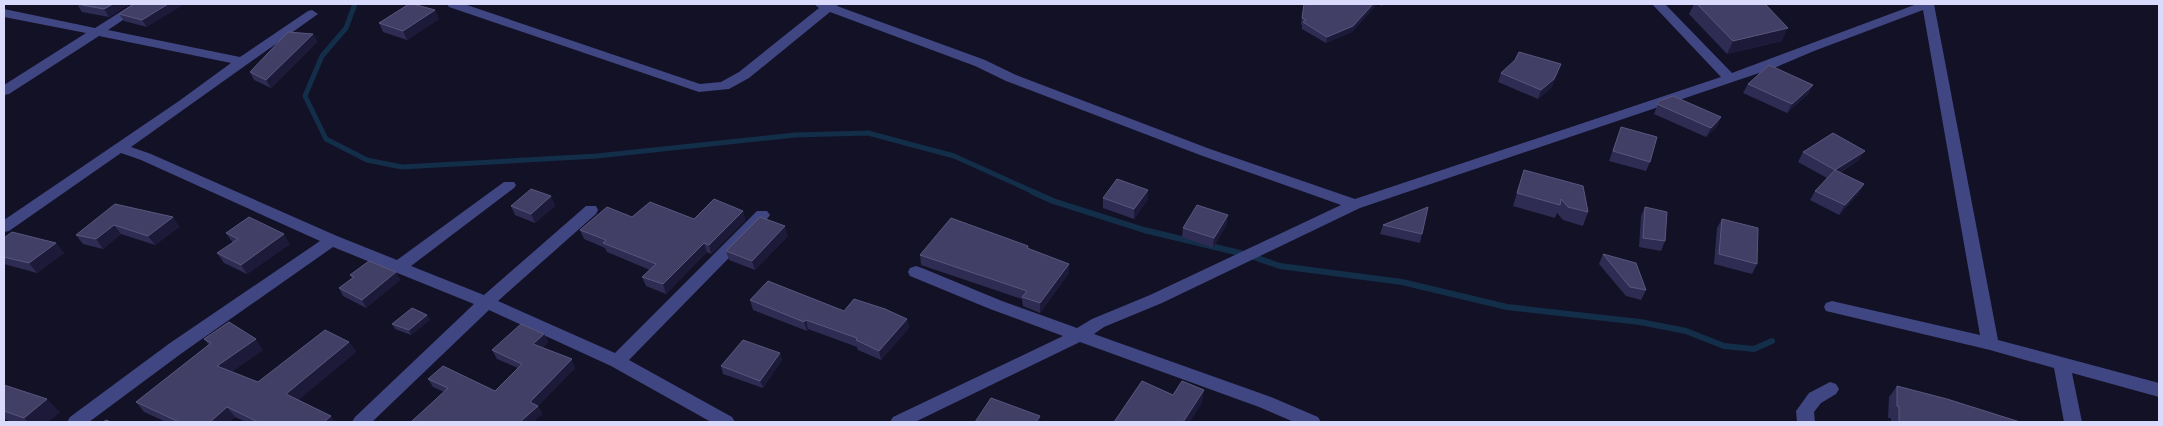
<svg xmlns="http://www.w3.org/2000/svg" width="2163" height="426" viewBox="0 0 2163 426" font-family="Manrope,sans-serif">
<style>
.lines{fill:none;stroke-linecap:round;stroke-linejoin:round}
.stream-far1{stroke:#132e49;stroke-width:5}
.stream{stroke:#132e49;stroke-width:6}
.minor{fill:#404681;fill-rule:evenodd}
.wall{fill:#2f2c53}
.shaded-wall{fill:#1c1939}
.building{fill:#413f65;stroke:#59577d}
</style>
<rect width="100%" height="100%" fill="#121126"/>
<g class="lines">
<!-- stream-far1 -->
<path class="stream-far1" d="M355 4 346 28 322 56 305 96 326 139 367 160 402 167 597 156 795 135 868 133 954 156 1036 193"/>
<!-- stream -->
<path class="stream" d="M1033 192 1053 201 1144 230 1248 255 1280 266 1402 282 1507 307 1640 322 1686 331 1724 346 1754 349 1772 341"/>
<!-- minor -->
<path class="minor" d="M133 4H147L108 30 240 57 308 11 312 10 318 14 131 147 151 154 337 236 397 260 504 182H514L516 185 514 188 411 266 484 295 586 206H596L598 210 596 214 498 301 615 353 757 211H767L770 215 767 219 629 360 732 417 735 422H711L611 366 489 310 372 422H352L355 417 474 304 333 247 182 353 89 422H67L70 417 170 343 320 241 141 160 121 153 9 231 4 232V220L179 101 231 63 99 36 9 94 4 95V85L86 33 4 17V9L95 28Z
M447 4H464L700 84 721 82 739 72 819 8 814 4H838L837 6 985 60 1016 75 1210 149 1355 199 1721 77 1652 4H1665L1732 73 1917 4H1934L1998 340 2159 383V397L2072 373 2082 422H2064L2054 368 1990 350 1826 311 1824 307 1826 303 1832 301 1980 335 1923 10 1814 51 1774 68 1360 208 1162 303 1104 327 1094 334 1271 397 1318 417 1321 422H1294L1259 407 1080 342 915 422H890L893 417 1063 336 990 309 910 276 908 272 910 268 916 266 922 268 1002 301 1077 328 1092 319 1150 295 1341 205 1200 155 1006 81 975 66 830 12 749 78 729 89 699 92 449 7Z
M1830 382 1836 384 1839 389 1836 394 1821 403 1814 412 1815 422H1797L1796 411 1809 393Z"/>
</g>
<!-- wall -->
<path class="wall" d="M77 4H130L109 17 82 12Z
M134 4 147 27 124 21 119 14Z
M1304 4H1384L1382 6 1377 4 1352 32 1326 43 1302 29V25L1301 24Z
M1694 4H1697L1782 41 1727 54 1689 14Z
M435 10 439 19 407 40 383 32 379 23Z
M313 34 317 42 271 88 254 80 250 72Z
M1501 73H1558L1551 88 1538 99 1498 82Z
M1748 84 1813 85 1808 94 1787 113 1743 93Z
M1659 101 1721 117 1717 126 1706 137 1654 114Z
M1621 127 1650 162 1646 171 1609 161Z
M1803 152 1859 160 1840 173 1864 184 1859 193 1839 215 1810 200 1815 191 1827 178 1798 162Z
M1524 170 1588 212 1583 226 1563 220 1557 213 1555 218 1513 206Z
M1148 190V199L1134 219 1103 208V198Z
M551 196 555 206 535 223 515 215 511 206Z
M115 204 173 217 179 227 155 245 121 234 103 249 83 244 76 235Z
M1645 207 1665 241 1661 251 1639 247 1641 216Z
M743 211 745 220 711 254 707 252 666 294 646 286 642 277 650 270 607 252 605 248 584 239 580 230 694 219Z
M1722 219 1757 264 1752 274 1714 264 1717 228Z
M1227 224 1213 248 1182 237 1183 228Z
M1383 225 1422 234 1420 243 1380 234Z
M226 233 290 244 247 274 224 263 217 253 233 243Z
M788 236 755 270 729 260 726 251Z
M4 238 56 243 64 253 37 273 4 264Z
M1028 246 1029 249 1069 264V273L1040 313 1023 306 1022 299 921 265 920 255Z
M1603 254 1646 290 1641 300 1626 296 1599 264Z
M396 272 400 280 366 308 343 296 339 288 352 278 350 275Z
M750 300 844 311 907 319 909 328 881 360 858 350 857 347 808 329 807 331 753 310Z
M427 315 430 320 411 335 395 329 392 324Z
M544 334 548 342 542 348 575 368 538 406 542 414 533 422H411L444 392 433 387 428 379 495 391 518 368 497 359 492 350Z
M204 339 263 350 231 372 258 382 349 342 356 352 298 400 335 422H246L235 417 229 422H166L144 412 136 402 209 345Z
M780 353 782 360 763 388 723 374 721 366Z
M4 385 60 412 48 422H12L4 419Z
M1897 386 2020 422H1891V418H1888L1889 397Z"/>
<!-- shaded-wall -->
<path class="shaded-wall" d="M113 4H130L109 17 104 9Z
M168 4H185L147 27 142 20Z
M1373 4H1377L1352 32 1326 43 1327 37Z
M435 10 439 19 407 40 403 31Z
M1788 28 1782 41 1727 54 1733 41Z
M313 34 317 42 271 88 266 80Z
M1561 64 1558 73 1551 88 1538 99 1541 90Z
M1813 85 1808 94 1787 113 1792 104Z
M1721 117 1717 126 1706 137 1711 128Z
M1865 151 1859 160 1830 179 1835 170Z
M1864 184 1859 193 1839 215 1845 205Z
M1148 190V199L1134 219V209Z
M551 196 555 206 535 223 531 214Z
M743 211 745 220 711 254 709 245Z
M1228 215 1227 224 1213 248 1214 238Z
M173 217 179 227 155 245 148 236Z
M114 225 121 234 103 249 96 239Z
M785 226 788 236 755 270 752 261Z
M284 234 290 244 247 274 241 265Z
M56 243 64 253 37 273 29 263Z
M704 243 707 252 666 294 663 284Z
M1069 264V273L1040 313V303Z
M396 272 400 280 366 308 362 300Z
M427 315 430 320 411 335 409 330Z
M907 319 909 328 881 360 879 351Z
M806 320 808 329 807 331 804 322Z
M544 334 548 342 537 352 533 344Z
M256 339 263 350 225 377 217 366Z
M349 342 356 352 293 405 286 394Z
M780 353 782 360 763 388 760 381Z
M572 359 575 368 538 406 542 414 533 422H520L530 402Z
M1204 390 1202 403 1190 422H1183Z
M47 399 60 412 48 422H28L24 418Z
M227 407 235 417 229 422H210Z
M331 416 335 422H324Z
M1040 416V422H1036Z"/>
<!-- building -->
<path class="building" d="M77 4H113L104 9Z
M134 4H168L142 20 119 14Z
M409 4H413L435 10 403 31 379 23Z
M1304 4H1373L1353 26 1327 37 1303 22 1306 20 1302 18Z
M1697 4H1765L1788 28 1733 41Z
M288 32 313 34 266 80 250 72Z
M1519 52 1561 64 1554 79 1541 90 1501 73 1515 60Z
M1769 65 1813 85 1792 104 1748 84Z
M1673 96 1721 117 1711 128 1657 104 1659 101Z
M1621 127 1657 137 1650 162 1613 151Z
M1833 133 1865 151 1835 170 1803 152Z
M1524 170 1583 186 1588 212 1568 207 1561 199 1560 205 1517 193Z
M1835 170 1864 184 1845 205 1815 191Z
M1117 179 1148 190 1134 209 1103 198Z
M531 189 551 196 531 214 511 206Z
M714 199 743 211 709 245 704 243 663 284 642 277 656 264 603 243 606 240 580 230 607 207 632 217 650 202 694 219Z
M115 204 173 217 148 236 114 225 96 239 76 235Z
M1197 205 1228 215 1214 238 1183 228Z
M1428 207 1422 234 1383 225Z
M1645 207 1667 212 1665 241 1643 238Z
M249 217 284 234 241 265 217 253 238 239 226 233Z
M760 217 785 226 752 261 726 251Z
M951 218 1028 246 1027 248 1069 264 1040 303 1022 297 1027 291 920 255Z
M1722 219 1758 228 1757 264 1719 254Z
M12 232 56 243 29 263 4 257V238Z
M1603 254 1636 263 1646 290 1630 287Z
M369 261 396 272 362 300 339 288 354 277 350 275Z
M768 281 844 311 854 299 885 309 907 319 879 351 856 340 857 338 806 320 804 322 750 300Z
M412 308 427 315 409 330 392 324Z
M229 322 256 339 217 366 258 382 325 330 349 342 286 394 331 416 324 422H258L227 407 210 422H179L136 402 211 343 204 339Z
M521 324 544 334 533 344 572 359 530 402 538 406 520 422H411L448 388 428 379 443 366 495 391 522 364 492 350Z
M743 340 780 353 760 381 721 366Z
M1142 381 1173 395 1182 381 1204 390 1183 422H1114Z
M4 385 47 399 24 418 4 411Z
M1897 386 1947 399 2020 422H1899V407L1897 406Z
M991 398 1040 416 1036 422H975Z
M106 420 111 422H103Z"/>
<!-- border -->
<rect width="2163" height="426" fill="none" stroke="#d9dafc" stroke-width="10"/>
</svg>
